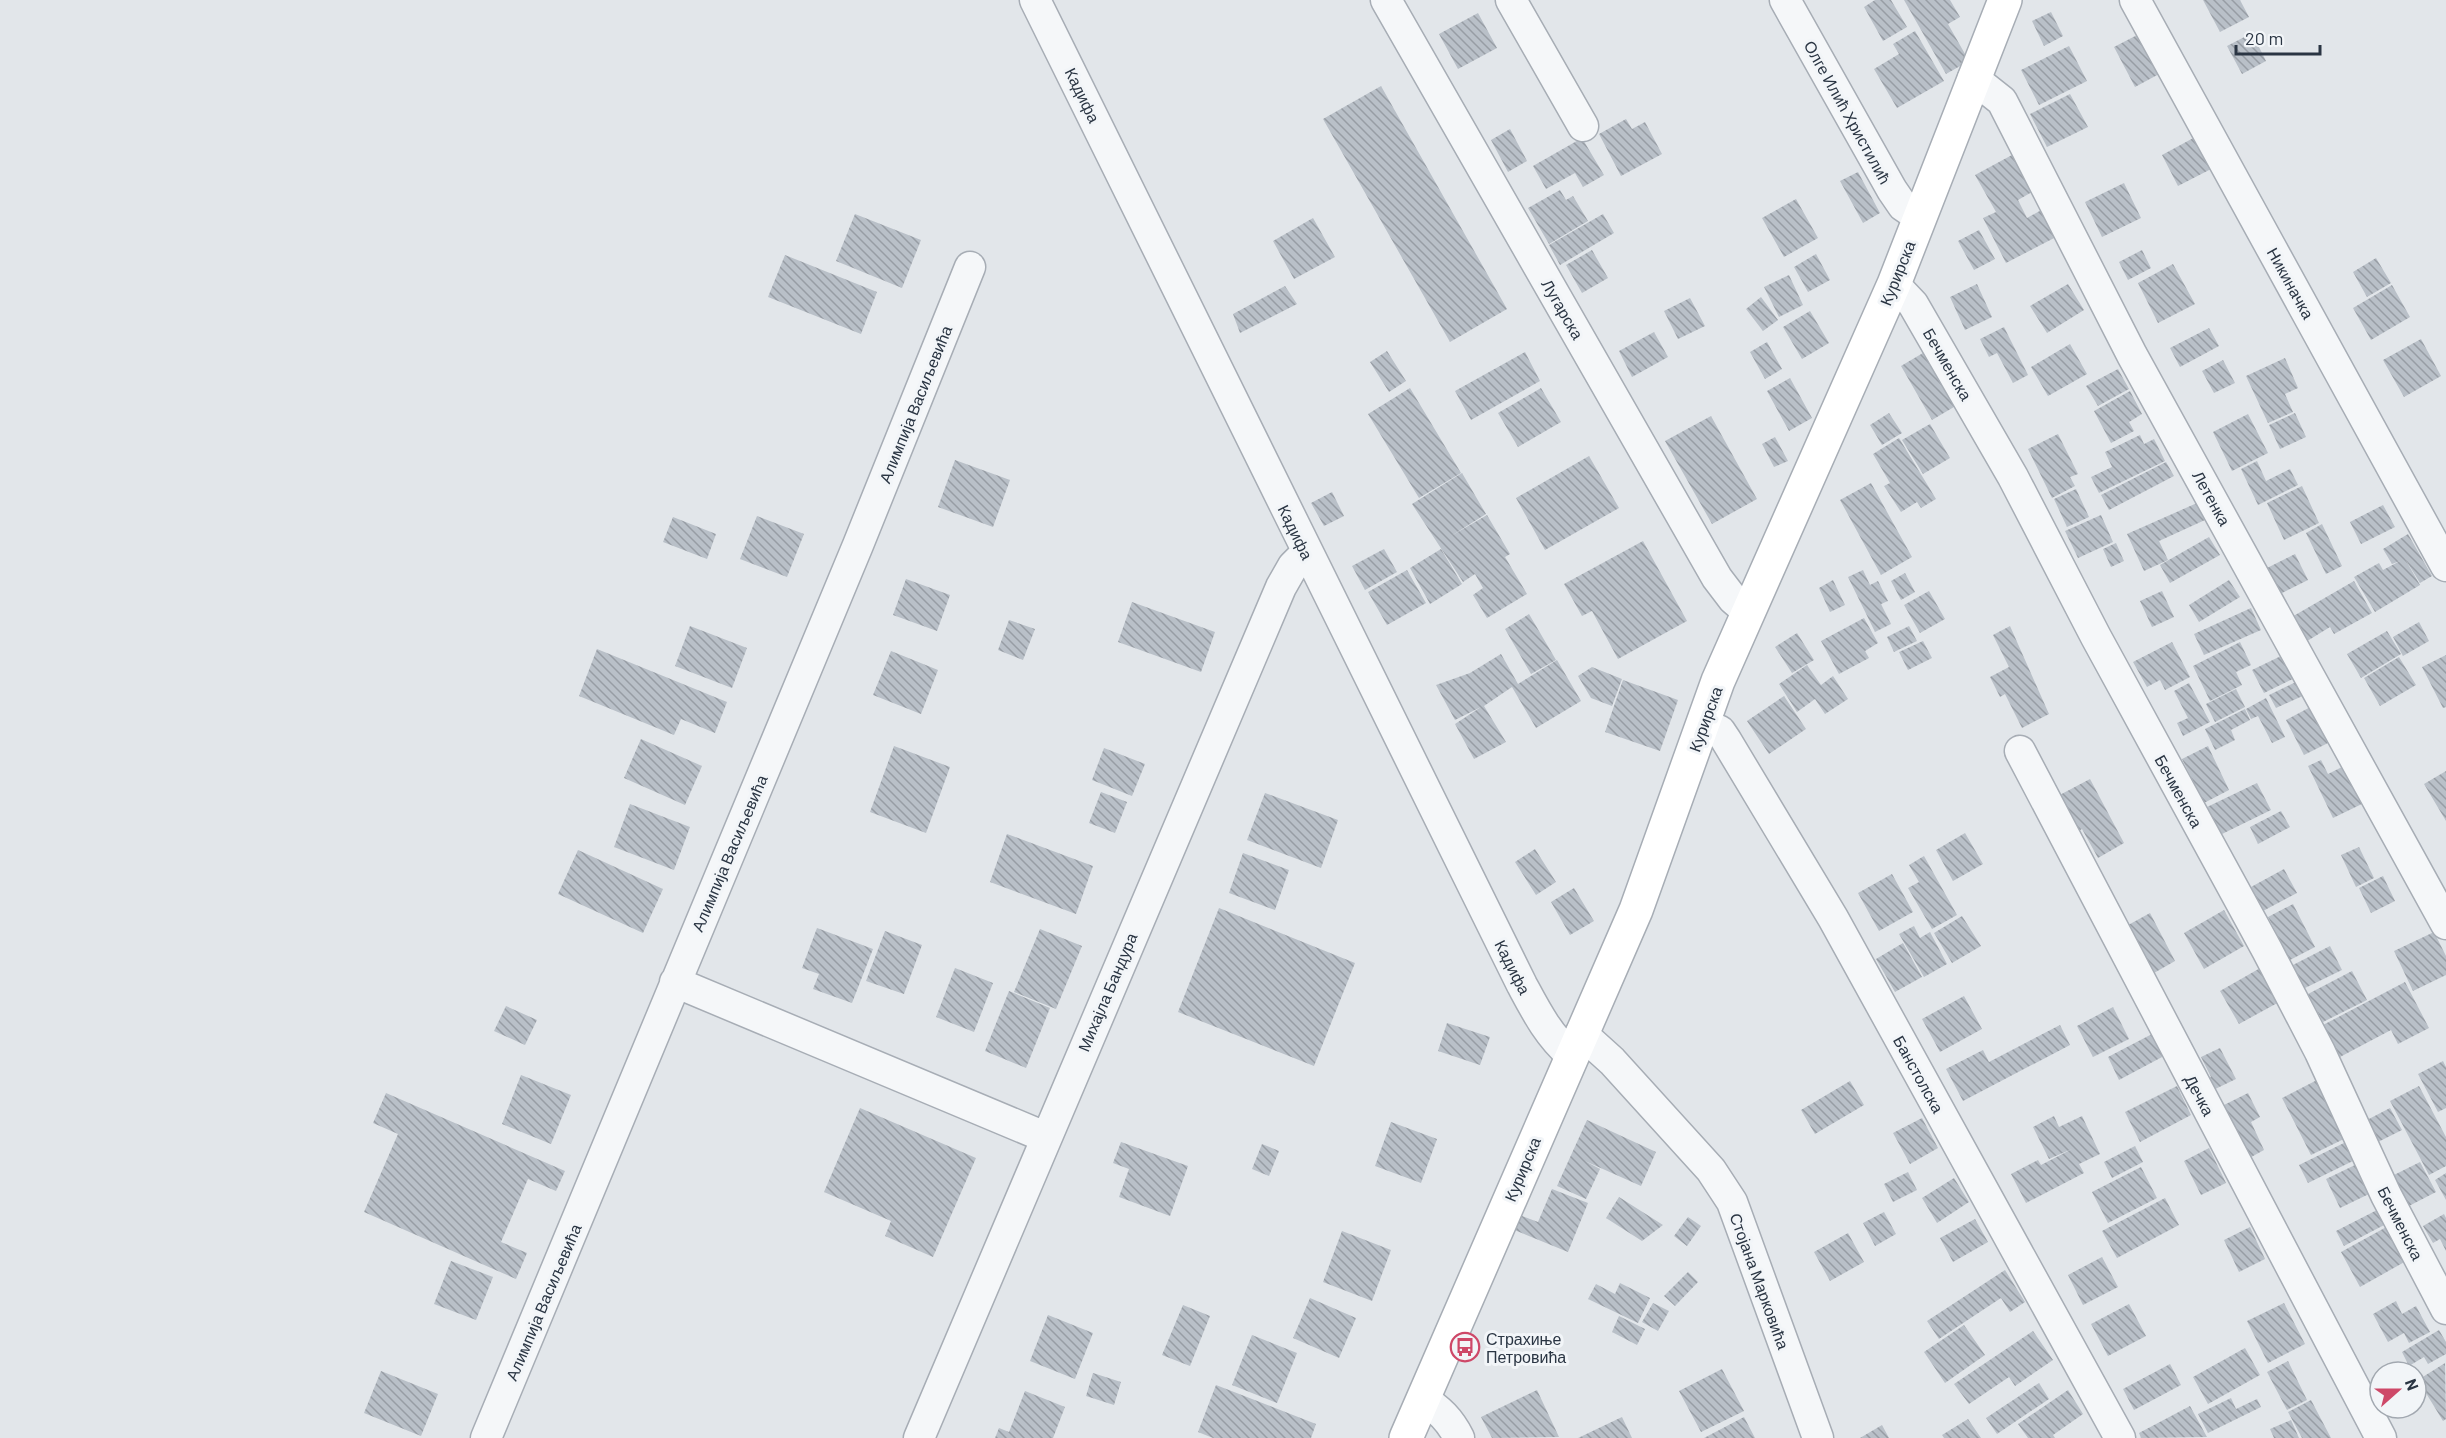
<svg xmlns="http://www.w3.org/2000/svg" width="2446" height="1438" viewBox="0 0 2446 1438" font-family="Barlow,sans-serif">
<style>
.building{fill:url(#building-back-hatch)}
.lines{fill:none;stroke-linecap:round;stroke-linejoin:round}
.street-casing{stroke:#a7adb5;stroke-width:33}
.secondary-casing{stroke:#a7adb5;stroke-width:36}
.street{stroke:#f5f7f9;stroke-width:30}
.secondary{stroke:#fff;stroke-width:33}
.labels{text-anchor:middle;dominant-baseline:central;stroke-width:6;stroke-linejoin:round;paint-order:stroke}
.street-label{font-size:16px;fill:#2a3543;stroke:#f2f5f8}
.poi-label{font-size:16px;fill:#2a3543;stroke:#f2f5f8;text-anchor:start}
</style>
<defs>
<pattern id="building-back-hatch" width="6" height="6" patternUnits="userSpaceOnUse" patternTransform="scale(1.5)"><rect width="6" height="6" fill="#b9c0c8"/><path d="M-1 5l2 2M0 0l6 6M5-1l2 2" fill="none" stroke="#979da4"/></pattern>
</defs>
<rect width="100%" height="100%" fill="#e2e6ea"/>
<!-- building -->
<path class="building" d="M1875 0H1891L1907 27 1883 41 1864 7Z
M1904 0H1950L1960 17 1948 24 1969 61 1946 74Z
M2203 0H2240L2249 17 2220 32Z
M2051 12 2063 36 2044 46 2032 21Z
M1478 13 1497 48 1458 69 1439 34Z
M1915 31 1944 81 1897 108 1874 69 1899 54 1893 44Z
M2141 33 2161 73 2135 87 2114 47Z
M2252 33 2266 61 2242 74 2227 46Z
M2069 46 2087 81 2039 105 2021 70Z
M1381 86 1507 309 1450 342 1323 119Z
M2070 94 2088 127 2047 147 2030 114Z
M1626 119 1632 129 1645 122 1662 154 1621 176 1599 134Z
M1510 129 1527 161 1508 172 1491 140Z
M2197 136 2213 168 2178 186 2162 155Z
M1582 138 1604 175 1583 187 1575 173 1546 189 1533 166Z
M2012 155 2032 192 2018 200 2027 218 2045 208 2058 236 2006 263 1983 218 1996 212 1975 175Z
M1858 172 1880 213 1863 223 1840 181Z
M2124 183 2141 218 2102 237 2085 202Z
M1560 190 1566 200 1573 196 1588 221 1549 244 1528 208Z
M1796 199 1818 238 1784 257 1762 218Z
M855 214 921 240 902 288 836 261Z
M1603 214 1614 233 1560 265 1549 245Z
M1313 218 1335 257 1294 279 1273 241Z
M1979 230 1995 259 1974 270 1958 241Z
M1592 250 1608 278 1582 293 1566 265Z
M2142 250 2151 268 2128 280 2119 262Z
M1816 254 1830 280 1808 292 1794 267Z
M785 255 877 292 861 334 768 297Z
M2376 258 2391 283 2367 297 2353 272Z
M2173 264 2195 304 2158 323 2138 283Z
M1789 275 1803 305 1779 317 1764 287Z
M1977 284 1992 317 1965 330 1950 297Z
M2068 284 2084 310 2047 333 2030 306Z
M2392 285 2410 317 2371 340 2353 308Z
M1285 286 1297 304 1240 333 1233 314Z
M1761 297 1778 320 1763 331 1746 309Z
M1690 298 1705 326 1678 339 1664 311Z
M1810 311 1829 343 1802 359 1783 327Z
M2004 327 2028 375 2013 383 1997 353 1989 357 1980 339Z
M2209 328 2219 346 2180 367 2170 348Z
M1654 332 1668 357 1632 377 1619 351Z
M2421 339 2441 376 2404 397 2383 360Z
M1767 342 1782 369 1765 379 1750 352Z
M2070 344 2087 374 2048 396 2031 367Z
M1928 350 1959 404 1932 420 1901 366Z
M1387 351 1406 381 1389 392 1370 362Z
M1525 352 1540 381 1471 420 1455 391Z
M2285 358 2298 388 2285 394 2293 412 2268 423 2246 376Z
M2223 360 2235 383 2214 393 2202 371Z
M2118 369 2129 389 2098 406 2086 386Z
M1790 378 1812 418 1789 431 1767 391Z
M1410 388 1461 473 1419 498 1368 414Z
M1541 388 1561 422 1518 447 1498 413Z
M2130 391 2142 414 2129 422 2134 431 2111 443 2094 411Z
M1889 413 1902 433 1882 445 1870 425Z
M2295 413 2306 437 2280 449 2269 425Z
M2248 414 2268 453 2232 471 2213 432Z
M1711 416 1757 499 1712 524 1665 441Z
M1930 424 1950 458 1923 474 1902 440Z
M2058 434 2078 474 2070 477 2075 486 2052 498 2028 449Z
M2140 435 2144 444 2154 439 2165 461 2099 493 2091 477 2112 467 2105 452Z
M1775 437 1788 461 1774 467 1762 444Z
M1899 438 1936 499 1921 508 1917 502 1901 512 1884 486 1890 483 1873 454Z
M1589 456 1619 508 1545 550 1516 498Z
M955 460 1010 480 993 527 938 507Z
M2257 461 2266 481 2290 469 2298 485 2258 505 2241 469Z
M2166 462 2174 476 2109 510 2101 495Z
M1462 473 1486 514 1451 536 1487 515 1510 554 1505 557 1527 594 1487 618 1473 595 1483 588 1475 574 1463 582 1412 504Z
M1871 483 1912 557 1881 575 1840 500Z
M2302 486 2319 523 2284 540 2267 503Z
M2076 489 2089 517 2067 527 2054 499Z
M1332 492 1344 516 1324 526 1311 503Z
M2197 503 2205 520 2159 541 2168 560 2144 571 2127 534Z
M2383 505 2395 527 2361 544 2350 522Z
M2101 515 2113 542 2078 558 2065 531Z
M757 516 804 534 787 577 740 559Z
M673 517 716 534 707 559 663 542Z
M2322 524 2342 566 2326 574 2306 533Z
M2408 534 2432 576 2420 583 2404 557 2420 585 2375 612 2354 577 2379 563 2383 570 2400 561 2392 564 2383 549Z
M2209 537 2220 555 2170 583 2160 565Z
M1643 541 1687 621 1618 659 1592 611 1582 616 1564 584Z
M2116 543 2124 561 2111 567 2103 549Z
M1384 549 1397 572 1365 590 1352 566Z
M1441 549 1462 584 1430 604 1410 568Z
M2295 554 2308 580 2274 597 2261 571Z
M1407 570 1426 603 1387 625 1368 592Z
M1863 570 1870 585 1878 581 1888 601 1881 604 1891 624 1875 632 1848 577Z
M1905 573 1915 592 1901 600 1891 581Z
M906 579 950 595 937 631 893 615Z
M1833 580 1845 605 1830 612 1819 588Z
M2229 580 2240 597 2199 622 2189 605Z
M2354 581 2372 613 2334 634 2330 627 2304 643 2290 618Z
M1929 591 1945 619 1920 633 1904 605Z
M2162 591 2174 617 2152 627 2140 601Z
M1132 602 1215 632 1201 672 1118 642Z
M2251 608 2261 630 2204 655 2194 634Z
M1529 614 1556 660 1531 674 1505 629Z
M1864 618 1878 643 1865 651 1869 658 1839 674 1821 641Z
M1009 620 1035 629 1023 660 998 650Z
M2419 622 2429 641 2403 656 2393 637Z
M690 626 747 648 732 688 675 666Z
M1909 626 1917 641 1894 652 1887 637Z
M2010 626 2049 714 2022 728 2005 694 2000 697 1990 677 2009 667 1993 635Z
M2387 631 2401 654 2361 678 2347 654Z
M1797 633 1814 660 1792 673 1775 647Z
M1923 641 1932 658 1908 670 1899 652Z
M2172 642 2190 677 2165 690 2160 680 2147 687 2133 662Z
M2240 642 2251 665 2236 672 2242 685 2210 701 2193 666Z
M597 649 727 702 715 733 681 719 674 735 579 696Z
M891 651 938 670 921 714 873 695Z
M1501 654 1518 684 1557 660 1581 701 1536 728 1512 687 1484 706 1506 742 1474 759 1455 724 1481 707 1455 720 1436 685 1470 673Z
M2283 655 2301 675 2264 693 2252 670Z
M2446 655V707L2443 708 2422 667Z
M2399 657 2416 685 2380 706 2364 678Z
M1807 665 1821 685 1833 676 1848 699 1825 714 1815 699 1797 712 1779 684Z
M1592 667 1622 679 1612 706 1591 698 1578 676Z
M1623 680 1678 700 1660 751 1605 732Z
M2300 680 2307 694 2276 708 2269 695Z
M2189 683 2210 722 2183 736 2177 723 2188 718 2174 691Z
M2236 689 2245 707 2215 722 2206 704Z
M1784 696 1806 729 1769 754 1747 721Z
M2266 698 2285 737 2272 743 2258 716 2251 719 2246 709Z
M2316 704 2334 740 2304 755 2286 720Z
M2245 709 2250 720 2231 730 2235 740 2215 750 2205 729Z
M641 739 702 766 685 805 624 778Z
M894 746 950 767 926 833 870 812Z
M2208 746 2229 790 2204 803 2182 759Z
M1104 748 1145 764 1132 796 1092 780Z
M2321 760 2328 774 2348 764 2366 802 2333 818 2308 766Z
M2446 771V821L2424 784Z
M2090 779 2124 843 2098 858 2082 829 2073 834 2054 798Z
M2257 783 2271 810 2220 835 2207 807Z
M1101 792 1127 802 1115 833 1089 823Z
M1265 793 1338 820 1321 868 1247 840Z
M630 804 690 827 674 870 614 847Z
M2281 811 2290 827 2258 844 2250 827Z
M1965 833 1983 864 1953 881 1936 850Z
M1007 834 1093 866 1076 914 990 882Z
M2359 847 2374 878 2356 887 2341 855Z
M1535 849 1556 882 1536 895 1515 862Z
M578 850 663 889 643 933 558 894Z
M1243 853 1289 870 1275 910 1229 893Z
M1924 856 1957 915 1932 929 1908 888 1919 882 1909 865Z
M2284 869 2297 893 2263 911 2251 887Z
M1892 874 1913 912 1879 931 1858 893Z
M2383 876 2395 901 2371 913 2359 888Z
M1574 888 1594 921 1570 935 1551 902Z
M2293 904 2315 947 2290 960 2268 917Z
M1219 908 1355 963 1314 1066 1178 1012Z
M2224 910 2244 946 2204 969 2184 933Z
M2150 913 2175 961 2147 977 2121 929Z
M1962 916 1981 946 1952 963 1934 933Z
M1914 926 1920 938 1930 932 1947 964 1924 977 1899 934Z
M817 928 873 949 852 1003 813 989 819 974 802 968Z
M1040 929 1082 946 1056 1009 1014 992Z
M885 931 922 945 904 994 866 981Z
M2434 932 2446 956V975L2413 991 2394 951Z
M1903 943 1922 977 1895 992 1876 959Z
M2330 946 2342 970 2303 989 2291 966Z
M2262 967 2281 1001 2239 1024 2220 991Z
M955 968 993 983 974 1032 936 1017Z
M2352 971 2367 1000 2323 1022 2308 994Z
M2405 982 2429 1028 2398 1044 2391 1030 2340 1057 2323 1025Z
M1009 991 1050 1008 1026 1068 985 1051Z
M1964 996 1982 1029 1940 1052 1922 1019Z
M506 1006 537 1020 525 1045 494 1031Z
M2113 1007 2129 1039 2093 1057 2077 1026Z
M1447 1023 1490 1037 1480 1065 1438 1051Z
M2060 1025 2070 1045 1963 1101 1946 1069 1983 1050 1989 1062Z
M2152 1034 2164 1056 2119 1080 2108 1057Z
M2220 1048 2236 1079 2207 1093 2201 1082 2211 1077 2201 1057Z
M2443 1061 2446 1067V1108L2438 1112 2418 1074Z
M521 1075 571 1095 551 1144 502 1124Z
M2317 1080 2346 1138 2311 1155 2282 1098Z
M1850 1081 1864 1105 1815 1134 1801 1110Z
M2177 1086 2191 1115 2140 1142 2125 1112Z
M2419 1086 2446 1137V1166L2429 1175 2390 1101Z
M386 1093 565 1171 556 1191 528 1179 501 1242 527 1253 516 1279 364 1212 398 1134 373 1123Z
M2248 1093 2260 1117 2251 1122 2264 1150 2244 1161 2218 1108Z
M860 1108 976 1158 933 1257 885 1236 891 1221 824 1192Z
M2390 1108 2402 1130 2376 1143 2365 1121Z
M2054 1116 2059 1127 2082 1116 2100 1154 2079 1164 2084 1173 2026 1203 2011 1174 2038 1160 2041 1165 2072 1149 2049 1159 2033 1127Z
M1922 1118 1938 1148 1910 1164 1893 1133Z
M1587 1120 1656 1152 1641 1186 1585 1161 1600 1169 1586 1199 1557 1186Z
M1391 1122 1437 1139 1421 1183 1375 1166Z
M2348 1141 2357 1159 2308 1183 2299 1165Z
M1121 1142 1188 1166 1170 1216 1119 1197 1129 1169 1113 1163Z
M1262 1144 1279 1151 1269 1176 1252 1169Z
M2135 1146 2143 1162 2112 1178 2104 1162Z
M2209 1148 2226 1183 2201 1195 2184 1161Z
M2420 1162 2436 1192 2407 1207 2392 1176Z
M2355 1165 2369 1194 2340 1208 2326 1179Z
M2141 1167 2157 1198 2108 1223 2092 1192Z
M1908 1172 1917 1190 1893 1202 1884 1184Z
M2446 1173V1200L2435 1180Z
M1954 1178 1969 1202 1937 1223 1922 1198Z
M1552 1189 1588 1203 1568 1252 1512 1229 1517 1214 1538 1222Z
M1619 1197 1663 1225 1642 1241 1606 1218Z
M2165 1198 2179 1225 2117 1258 2102 1231Z
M2381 1208 2388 1223 2344 1246 2336 1231Z
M1884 1212 1896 1234 1875 1246 1863 1223Z
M2444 1214 2446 1218V1251L2440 1239 2433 1243 2423 1226Z
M1688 1217 1701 1226 1687 1246 1674 1236Z
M1975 1219 1988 1242 1953 1262 1940 1238Z
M2390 1225 2408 1260 2360 1287 2341 1252Z
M2250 1227 2265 1259 2239 1272 2224 1240Z
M1342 1231 1391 1250 1372 1301 1323 1282Z
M1848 1233 1864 1262 1830 1281 1814 1252Z
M2102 1257 2118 1287 2083 1305 2068 1275Z
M451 1261 493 1277 476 1320 434 1304Z
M2005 1270 2025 1302 2010 1312 2001 1298 1939 1339 1927 1321Z
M1688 1272 1698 1282 1675 1306 1664 1296Z
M1620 1283 1650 1298 1638 1323 1588 1299 1596 1284 1615 1294Z
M1310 1298 1356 1318 1339 1358 1293 1338Z
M2396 1301 2402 1314 2416 1306 2430 1332 2409 1343 2404 1333 2388 1342 2373 1314Z
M1653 1303 1669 1311 1658 1331 1642 1322Z
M2284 1303 2305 1344 2268 1363 2247 1321Z
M2129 1304 2146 1336 2108 1356 2091 1324Z
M1183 1305 1210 1316 1190 1366 1162 1355Z
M1048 1315 1093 1333 1075 1379 1030 1361Z
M1619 1316 1645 1329 1637 1345 1612 1332Z
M1964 1325 1985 1355 1945 1383 1924 1352Z
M2439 1330 2446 1342V1354L2428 1364 2424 1357 2409 1366 2402 1352Z
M2033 1331 2053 1360 2015 1386 2009 1377 1969 1404 1954 1384Z
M1252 1335 1297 1353 1277 1403 1232 1385Z
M2245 1348 2260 1375 2208 1404 2193 1377Z
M2288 1361 2307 1400 2287 1410 2267 1372Z
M2445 1363 2446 1419 2443 1421 2418 1380Z
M2170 1364 2181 1385 2134 1410 2123 1389Z
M1722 1369 1744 1411 1701 1432 1679 1391Z
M381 1371 438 1394 421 1436 364 1413Z
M1093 1373 1121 1382 1114 1405 1086 1396Z
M2039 1383 2049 1399 1997 1434 1986 1418Z
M1216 1385 1316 1424 1311 1438H1213L1198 1432Z
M1537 1390 1559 1437 1492 1438 1481 1417Z
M2068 1390 2083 1414 2053 1435 2055 1438H2028L2018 1424Z
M1025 1391 1065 1407 1053 1438H995L999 1428 1009 1432Z
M2231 1398 2236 1409 2257 1399 2261 1407 2208 1433 2198 1414Z
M2311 1400 2331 1438H2302L2288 1412Z
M2190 1406 2207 1437 2141 1438 2139 1433Z
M1622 1417 1632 1438H1578Z
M1744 1417 1755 1438H1704Z
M1968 1419 1981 1438H1944L1942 1435Z
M2291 1420 2299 1438H2274L2270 1429Z
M1882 1425 1889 1438H1860Z"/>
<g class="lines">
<!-- street casing -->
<g class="street-casing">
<path id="street" d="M1035 0 1522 985C1536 1011 1548 1035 1571 1055
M1386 0 1717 578 1733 599 1748 612
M1511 0 1583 126
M1785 0 1892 190 1903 206 1919 217
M2135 0 2446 566
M1973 78 2002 101 2132 355 2446 924
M1894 284 1913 304 2013 477 2096 637 2267 950 2320 1052 2386 1195 2446 1309
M1703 723 1720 731 1726 740 1833 918 2120 1438
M2020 751 2381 1438
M675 982 1045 1137
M1581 1033 1612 1061 1711 1170 1732 1202 1818 1438
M1422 1399C1439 1409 1450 1420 1459 1438
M486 1438 858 545 970 267
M919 1438 1281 587 1293 566 1306 553"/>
</g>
<!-- secondary casing -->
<g class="secondary-casing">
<path id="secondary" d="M1406 1438 1636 910 1718 681 1894 284 2005 0"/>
</g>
<!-- street -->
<use href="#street" class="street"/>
<!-- secondary -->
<use href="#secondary" class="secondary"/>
</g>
<!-- icons -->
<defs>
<g id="bus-ring" transform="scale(1.5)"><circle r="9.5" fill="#f2f5f8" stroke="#ce4868" stroke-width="1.5"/><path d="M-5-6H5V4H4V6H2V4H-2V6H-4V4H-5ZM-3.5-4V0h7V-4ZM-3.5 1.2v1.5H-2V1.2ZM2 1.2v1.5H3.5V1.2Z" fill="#ce4868"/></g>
</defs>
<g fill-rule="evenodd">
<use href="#bus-ring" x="1465" y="1347"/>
</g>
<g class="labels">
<!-- street labels -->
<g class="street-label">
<text transform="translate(1083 95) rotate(64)">Кадифа</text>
<text transform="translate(1848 112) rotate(61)">Олге Илић Христилић</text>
<text transform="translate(1897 273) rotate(-68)">Курирска</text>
<text transform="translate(2291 283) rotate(61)">Никиначка</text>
<text transform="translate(1563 309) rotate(60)">Лугарска</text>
<text transform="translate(1948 364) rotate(60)">Бечменска</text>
<text transform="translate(915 404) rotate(-68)">Алимпија Васиљевића</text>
<text transform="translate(2212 498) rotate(61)">Летенка</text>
<text transform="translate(1296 532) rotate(64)">Кадифа</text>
<text transform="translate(1705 719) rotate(-70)">Курирска</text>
<text transform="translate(2179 791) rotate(61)">Бечменска</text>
<text transform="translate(729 853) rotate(-67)">Алимпија Васиљевића</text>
<text transform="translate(1513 967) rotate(63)">Кадифа</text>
<text transform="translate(1107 992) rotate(-67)">Михајла Бандура</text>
<text transform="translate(1919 1074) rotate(61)">Банстолска</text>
<text transform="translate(2200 1095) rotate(62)">Дечка</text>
<text transform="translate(1522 1169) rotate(-67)">Курирска</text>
<text transform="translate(2401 1223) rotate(63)">Бечменска</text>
<text transform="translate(1760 1281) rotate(70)">Стојана Марковића</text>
<text transform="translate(543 1302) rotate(-67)">Алимпија Васиљевића</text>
</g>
<!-- poi labels -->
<g class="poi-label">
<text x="1486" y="1338">Страхиње<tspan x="1486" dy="18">Петровића</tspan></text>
</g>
</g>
<!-- north arrow -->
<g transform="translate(2398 1390) rotate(69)"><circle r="28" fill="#f2f5f8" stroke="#a2a8b0" stroke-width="1.5"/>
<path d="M0-4.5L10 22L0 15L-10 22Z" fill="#ce4868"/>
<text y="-9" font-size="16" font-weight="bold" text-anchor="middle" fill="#2a3543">N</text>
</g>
<!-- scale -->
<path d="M2236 45v9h84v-9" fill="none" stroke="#2a3543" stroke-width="3"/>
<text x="2245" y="45" font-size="18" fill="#2a3543" stroke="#f2f5f8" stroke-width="4.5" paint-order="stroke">20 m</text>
</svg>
